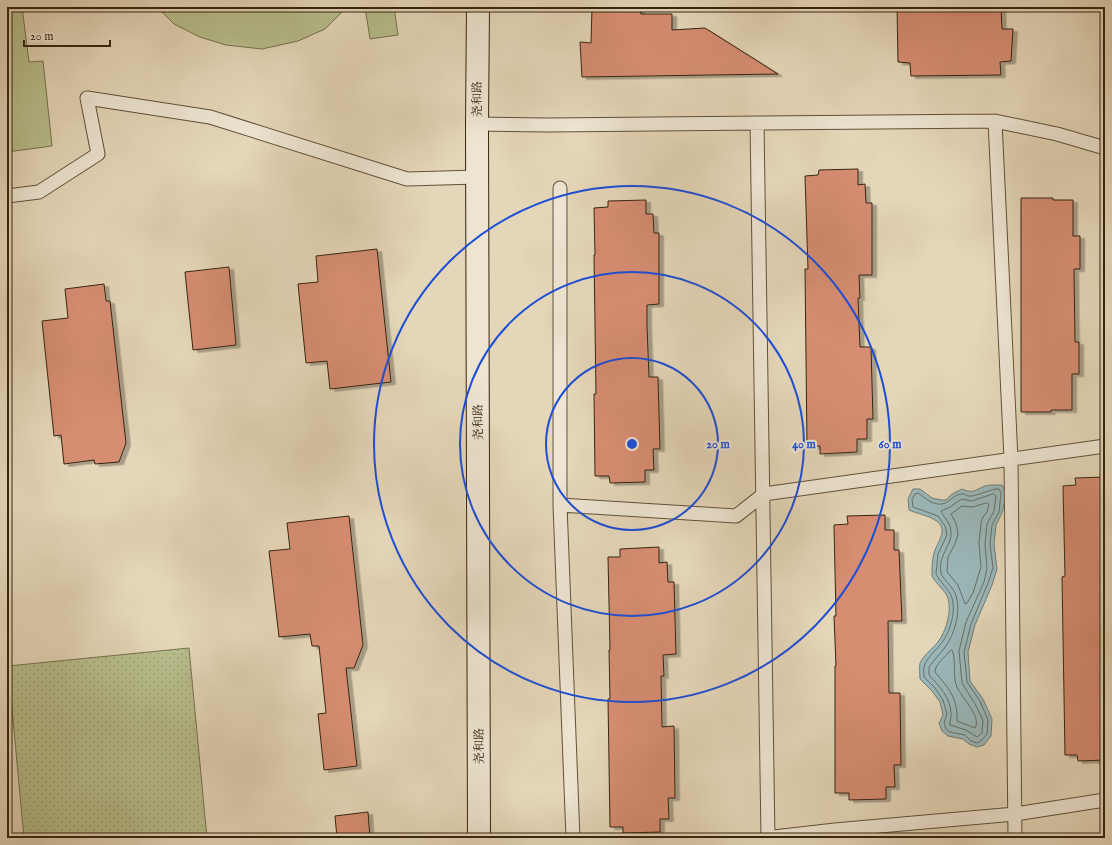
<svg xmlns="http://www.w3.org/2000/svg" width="1112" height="845" viewBox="0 0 1112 845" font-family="'IM FELL English','Noto Serif SC',serif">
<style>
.grass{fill:url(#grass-dots);stroke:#76714e}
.pitch{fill:#b7bd8c;stroke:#76714e}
.water{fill:#9ab7b9;stroke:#727d75}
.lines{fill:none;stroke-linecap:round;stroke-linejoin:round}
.shore{stroke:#686e64;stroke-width:1}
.building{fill:#d68d72;stroke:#352510;filter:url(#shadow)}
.service-casing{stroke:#61513a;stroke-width:15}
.secondary-casing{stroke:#352510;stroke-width:24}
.service{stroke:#ede4d1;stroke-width:13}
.secondary{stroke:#ede4d1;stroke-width:22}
.ring{fill:none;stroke:#1d4ed8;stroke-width:2}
.labels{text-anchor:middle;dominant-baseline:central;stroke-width:4;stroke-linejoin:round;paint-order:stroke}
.street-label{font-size:12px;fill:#352510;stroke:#ede4d1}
.centre{fill:#1d4ed8;stroke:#ede4d1;stroke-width:2}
.ring-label{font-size:12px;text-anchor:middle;font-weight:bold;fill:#1d4ed8;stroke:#ede4d1;stroke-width:4;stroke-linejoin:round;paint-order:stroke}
</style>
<defs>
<pattern id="grass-dots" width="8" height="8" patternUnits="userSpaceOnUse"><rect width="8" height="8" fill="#b7bd8c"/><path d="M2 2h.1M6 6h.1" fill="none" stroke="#9ea278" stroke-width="1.8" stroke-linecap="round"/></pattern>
<filter id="shadow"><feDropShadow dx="4.5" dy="2.5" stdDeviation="0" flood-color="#0004"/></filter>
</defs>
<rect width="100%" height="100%" fill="#e4d6b8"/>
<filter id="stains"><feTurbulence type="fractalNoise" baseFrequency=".005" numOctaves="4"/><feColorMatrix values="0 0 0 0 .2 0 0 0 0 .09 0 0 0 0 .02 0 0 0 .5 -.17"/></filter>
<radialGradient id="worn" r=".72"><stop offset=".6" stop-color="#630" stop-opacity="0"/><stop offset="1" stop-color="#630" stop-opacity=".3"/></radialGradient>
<!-- grass -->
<path class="grass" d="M189 648 207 838H24L8 666Z"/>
<!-- pitch -->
<path class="pitch" d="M7 7H22L29 62 43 61 52 146 7 152Z
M157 7H347L325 29 298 41 262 49 226 45 200 37 174 24Z
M365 7H394L398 35 370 39Z"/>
<!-- water -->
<path class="water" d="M996 485H1002L1005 491V501L1002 513 996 525 994 544 997 569 992 585 975 625 968 652 970 681 983 699 992 719 991 736 984 745 977 747 969 744 963 739 948 736 942 731 939 723 943 715 940 702 932 691 920 679C920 674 919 667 920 663 924 655 932 649 938 642 946 631 952 612 948 598 945 590 936 584 932 576 932 568 932 560 934 553 937 542 950 529 935 520 928 515 917 514 909 510L908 499 913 489H920L932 498 941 500H946L952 494 962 489C973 494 975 490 985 486 988 485 992 485 996 485Z"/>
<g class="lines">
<!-- shore -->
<path class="shore" d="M996 489H999L1001 493 999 512 992 525 990 544 993 568 988 583 971 624 964 652 967 682 980 701 988 720 987 734 981 741 977 743 971 741 965 735 950 732 946 729 944 723 947 714 943 700 935 688 924 677C924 673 923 668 925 664 928 657 935 651 940 645 950 633 956 613 952 598 949 588 940 583 936 574L938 554 947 535 945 526 938 516 913 507 912 499 915 494 918 493C923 496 927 500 931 502 949 510 951 493 963 494 965 494 966 496 969 496 975 497 988 490 996 489Z
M994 494 996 496 994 511 987 524 985 544 987 568 984 582 966 622 959 651 962 683 975 704 983 720 982 733 977 737 966 730 950 725C949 721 952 718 951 713 950 697 940 687 929 675V667C934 660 941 653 946 646 955 632 961 612 956 596 954 587 943 580 941 573 937 556 953 544 951 532 951 523 944 518 941 511L950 507 957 502 962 499 971 501Z
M987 503 989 504 987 512 983 517 981 523 979 543 981 567 973 593 967 603 965 604 958 585 947 572 948 557 955 544 958 534 956 523 951 514 962 506 972 507Z
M952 650C957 661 952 676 957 687 962 698 982 717 975 728L957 721C958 698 949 689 935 672 935 664 945 657 950 651Z"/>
</g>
<!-- building -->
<path class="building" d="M897 7H1001L1002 29H1013L1011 61 1000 62 1001 75 911 76 910 63 898 62Z
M592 8H639L641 14H672V30L705 28 778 74 582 77 580 42 591 43Z
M858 169V185L865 184 866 203H872V275H859L860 298H858L860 347H871L873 419H867V439H857V452L820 454V446L807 447 805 269H808L805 176 818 175 819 170Z
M1021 198H1053V200H1073V236H1080V269H1074L1075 342H1079V374H1072V410H1051V412H1021Z
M646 200V214H653L654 233H659V304L647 305V326L649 377H658L660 449H653L654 470H645V482L610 483 609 476H595L594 394H596L594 255H595L594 208 608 207V201Z
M377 249 391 382 330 389 327 361 306 363 298 284 318 282 316 256Z
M229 267 236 345 193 350 185 272Z
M104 284 106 301H110L126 443 119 462 95 464 94 460 64 464 61 435 54 436 42 321 68 318 65 289Z
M1105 477V760L1078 761 1077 755H1065L1062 577 1065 576 1063 486 1076 485 1075 478Z
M885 515V530H894V550H899L902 621H888L889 693H900L901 765H894L895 787H886V799L849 800V793H835V666H836L834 616H836L834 525 848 524 847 516Z
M349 516 363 645 354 668H346L357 766 324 770 318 714 326 713 319 646H312L310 634 279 637 269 551 290 549 287 523Z
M659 547V563L667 562 668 582H674L676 654 663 655 664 676H661L662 727 674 726 675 798H668L669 819H660V832L623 833V827H610L608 699H610L609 650H610L608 557H620V549Z
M368 812 370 838H337L335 816Z"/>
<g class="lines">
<!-- service casing -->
<g class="service-casing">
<path id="service" d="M995 121 1011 459 1015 838
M757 123 768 838
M477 124 548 125 995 121 1057 134 1105 148
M560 188V505L573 838
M7 196 39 192 98 154 87 98 210 117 407 179 477 177
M560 505 736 516 764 494 1105 446
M765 838 835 830 1015 814 1105 800"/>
</g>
<!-- secondary casing -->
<g class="secondary-casing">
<path id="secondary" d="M478 7 477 124 479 838"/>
</g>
<!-- service -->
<use href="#service" class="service"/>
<!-- secondary -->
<use href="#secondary" class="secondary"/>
</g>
<!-- distance rings -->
<g class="ring">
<circle cx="632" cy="444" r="86"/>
<circle cx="632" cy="444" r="172"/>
<circle cx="632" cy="444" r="258"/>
</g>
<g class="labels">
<!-- street labels -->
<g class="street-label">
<text transform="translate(477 99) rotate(-90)">尧和路</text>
<text transform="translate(478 422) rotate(-90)">尧和路</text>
<text transform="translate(479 746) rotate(-90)">尧和路</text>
</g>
</g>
<circle cx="632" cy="444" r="6" class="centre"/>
<g class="ring-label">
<text x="718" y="448">20 m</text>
<text x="804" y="448">40 m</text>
<text x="890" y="448">60 m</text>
</g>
<!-- margin -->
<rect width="1112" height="845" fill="none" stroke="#e4d6b8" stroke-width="24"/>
<rect x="8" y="8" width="1096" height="829" fill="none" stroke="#352510" stroke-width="2"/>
<rect x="12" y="12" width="1088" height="821" fill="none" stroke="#352510"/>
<!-- scale -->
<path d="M24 40v6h86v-6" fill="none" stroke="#352510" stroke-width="2"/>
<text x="30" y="40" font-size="12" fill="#352510" stroke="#ede4d1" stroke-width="3" paint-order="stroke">20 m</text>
<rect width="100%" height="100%" filter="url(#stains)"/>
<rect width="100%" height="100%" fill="url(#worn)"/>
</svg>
